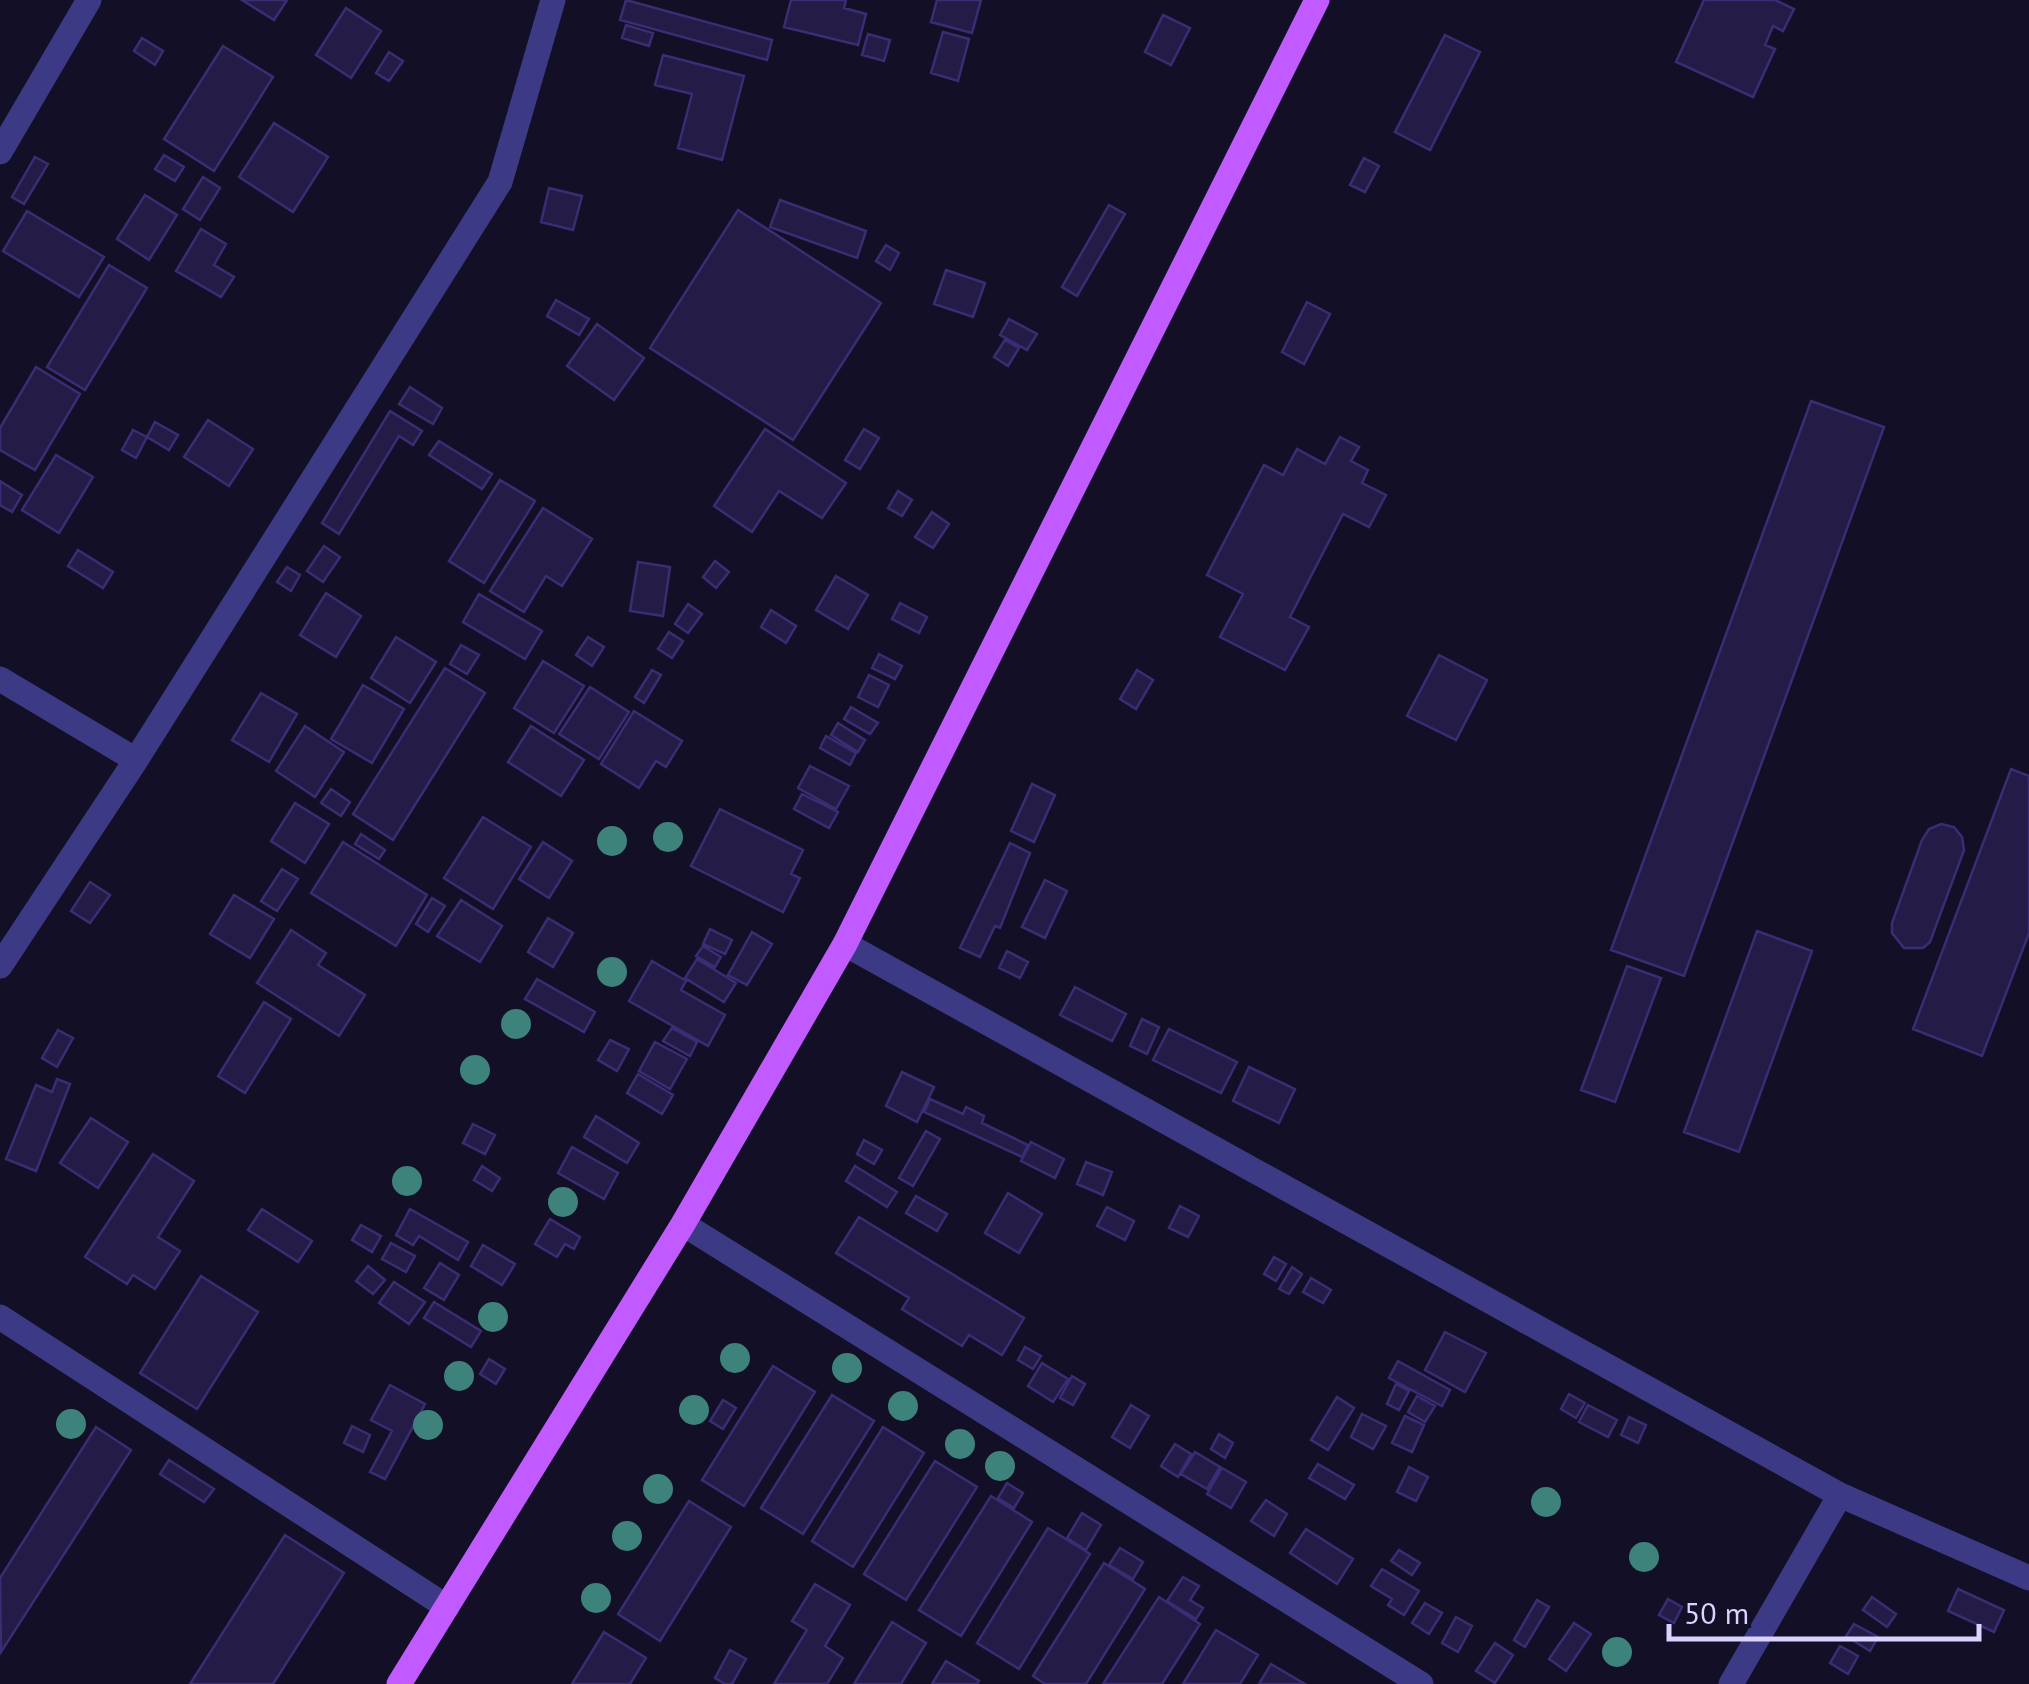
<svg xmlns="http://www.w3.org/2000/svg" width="2029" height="1684" viewBox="0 0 2029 1684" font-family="'PT Sans',sans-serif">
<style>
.building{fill:#241b47;stroke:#3b2d73;stroke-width:2.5}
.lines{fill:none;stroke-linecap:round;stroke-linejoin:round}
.minor{stroke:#3d3a85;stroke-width:25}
.major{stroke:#c25bff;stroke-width:25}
.tree{fill:#3d827b}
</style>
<rect width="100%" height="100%" fill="#130f26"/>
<!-- building -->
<path class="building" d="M242 0H287L274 20Z
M626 0 772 40 767 60 620 20Z
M791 0H846L844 8 866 14 858 45 784 27Z
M937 0H981L972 33 931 22Z
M1704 0H1775L1794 9 1783 31 1773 26 1765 45 1775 49 1753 97 1676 62Z
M346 8 381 31 351 78 316 55Z
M1163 15 1190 28 1171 65 1145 52Z
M626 25 653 33 649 46 622 38Z
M943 32 969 39 958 81 931 73Z
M868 34 890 40 884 61 862 55Z
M1445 35 1480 52 1430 150 1395 132Z
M142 38 163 51 155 65 134 51Z
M223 46 273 77 214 171 164 139Z
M389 52 403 61 389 81 376 73Z
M663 55 744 76 722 160 678 148 692 94 655 85Z
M274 123 328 157 293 212 239 177Z
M164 155 184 167 175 181 155 169Z
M35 157 48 164 24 204 12 197Z
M1364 158 1379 166 1365 192 1350 185Z
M203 177 220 188 200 220 183 209Z
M549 188 582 196 573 230 541 222Z
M145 195 177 215 149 260 117 239Z
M780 200 866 231 857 258 770 227Z
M1109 205 1125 214 1077 296 1062 287Z
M738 210 881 303 793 440 650 348Z
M27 211 104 257 79 297 3 251Z
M201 229 226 244 214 265 234 277 221 297 176 271Z
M886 245 899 253 890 270 876 261Z
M109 265 147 288 85 390 47 367Z
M946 270 985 283 973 317 934 304Z
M556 300 589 319 579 335 547 316Z
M1307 302 1330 314 1304 364 1282 352Z
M1009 319 1037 334 1027 350 1000 335Z
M597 324 644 358 614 400 567 366Z
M1005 340 1019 348 1008 366 994 357Z
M36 367 80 394 35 470 0 450V428Z
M410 387 442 408 433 424 399 404Z
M1811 401 1884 427 1684 976 1611 950Z
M390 411 422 431 413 445 399 436 339 534 322 523Z
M208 420 253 449 229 486 184 457Z
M155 422 178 435 169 450 147 437Z
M765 429 846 483 822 518 779 491 752 532 714 506Z
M864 429 879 438 860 469 845 460Z
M133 430 147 437 136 458 122 450Z
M1340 437 1359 447 1351 461 1368 470 1362 483 1386 495 1369 527 1343 514 1290 617 1309 627 1285 670 1220 637 1243 594 1207 575 1264 465 1283 475 1297 449 1325 464Z
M439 441 492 474 482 489 429 455Z
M56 455 93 477 59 533 22 510Z
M500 480 535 501 484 583 449 561Z
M0 481 22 495 12 512 0 505Z
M898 491 912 500 902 516 888 508Z
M543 508 592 539 562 586 546 576 524 612 490 591Z
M932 512 949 524 933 548 915 537Z
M324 546 340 557 323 582 307 571Z
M78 550 113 572 103 588 68 566Z
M715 561 729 572 716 588 703 577Z
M638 562 670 567 663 616 630 611Z
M287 567 300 575 291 591 277 582Z
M836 576 868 595 848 629 816 610Z
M326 593 361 616 336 657 300 635Z
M479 594 542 631 525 659 463 622Z
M900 603 927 617 919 633 892 619Z
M688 604 702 614 688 633 675 624Z
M771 610 796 626 786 643 761 627Z
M669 632 683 641 672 658 658 649Z
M396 637 436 662 410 703 371 678Z
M588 637 604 647 592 666 576 655Z
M461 645 479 655 467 674 450 664Z
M879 654 902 666 895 679 872 668Z
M1439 655 1487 680 1456 740 1407 716Z
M543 661 584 686 554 733 514 708Z
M445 668 485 693 393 840 353 814Z
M652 670 661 675 644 703 635 697Z
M1137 670 1153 680 1136 709 1120 699Z
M869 675 889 685 878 707 858 697Z
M363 685 404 709 372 763 331 739Z
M590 687 629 712 599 759 559 734Z
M261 693 297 714 269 762 232 740Z
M851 707 878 723 870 734 844 719Z
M634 711 682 741 666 767 656 761 639 788 601 764Z
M838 723 865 740 858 752 831 735Z
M305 726 344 752 315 797 276 771Z
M531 726 584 760 561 796 508 762Z
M826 736 856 753 850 765 820 748Z
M810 766 849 786 836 809 798 788Z
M2011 769 2029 776V933L1982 1056 1913 1029Z
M1032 784 1055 795 1034 842 1011 831Z
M331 789 350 802 341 816 321 803Z
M802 794 838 812 829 828 794 809Z
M295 803 329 824 305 863 271 841Z
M720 809 803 850 791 874 800 878 783 912 691 866Z
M483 817 531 847 493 909 444 878Z
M1941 824 1954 827 1962 837 1964 850 1930 942 1923 948H1904L1892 933V923L1922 840 1929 829Z
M361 834 385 850 379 859 355 844Z
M343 842 427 895 396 946 311 893Z
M543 842 572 861 549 898 519 879Z
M1010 843 1030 853 1000 928 995 926 980 957 960 948Z
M282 869 298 879 277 911 261 901Z
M1045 880 1067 891 1045 938 1022 927Z
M90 882 110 895 90 923 71 911Z
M234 895 274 919 250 958 210 934Z
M432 898 445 906 428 932 416 924Z
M461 900 502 926 480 962 437 936Z
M548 918 573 933 553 967 528 952Z
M710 929 732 940 725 954 703 944Z
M291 930 326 953 318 965 365 995 339 1036 257 983Z
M1757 931 1812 951 1739 1152 1684 1132Z
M752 932 772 944 747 985 728 975Z
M703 946 721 957 715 967 696 956Z
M1007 951 1028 962 1020 978 999 968Z
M697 959 736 983 724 1002 685 978Z
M652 961 686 981 681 990 725 1015 708 1046 629 1001Z
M1627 966 1661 978 1615 1102 1581 1090Z
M537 979 595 1012 584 1032 525 999Z
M1075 987 1126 1014 1112 1041 1060 1015Z
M264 1002 291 1019 245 1093 218 1076Z
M1142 1019 1159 1027 1147 1054 1130 1046Z
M672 1028 697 1042 690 1056 663 1041Z
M1169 1029 1237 1062 1221 1093 1153 1060Z
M58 1030 73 1038 57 1067 42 1058Z
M610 1040 629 1049 617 1071 598 1060Z
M655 1042 687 1059 670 1089 639 1071Z
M1249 1067 1295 1089 1279 1123 1233 1101Z
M902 1072 934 1087 917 1122 886 1106Z
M638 1074 673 1095 662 1114 627 1093Z
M57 1079 70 1084 36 1171 6 1159 36 1085 52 1092Z
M930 1099 963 1114 966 1107 984 1116 982 1123 1028 1145 1022 1157 924 1112Z
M596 1116 639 1143 627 1163 584 1137Z
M91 1118 128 1142 98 1188 60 1163Z
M473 1124 495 1135 485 1154 463 1143Z
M926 1131 940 1139 913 1186 899 1178Z
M864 1140 882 1150 874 1164 857 1154Z
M1031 1142 1064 1159 1055 1178 1021 1161Z
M572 1147 618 1173 604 1199 558 1173Z
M153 1154 194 1181 158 1237 180 1251 155 1289 133 1275 127 1284 85 1257Z
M1086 1162 1112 1172 1103 1195 1077 1184Z
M482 1166 500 1178 492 1191 474 1180Z
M855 1166 897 1192 887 1207 846 1181Z
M1008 1193 1042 1214 1019 1253 985 1233Z
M916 1196 947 1214 937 1231 906 1213Z
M1180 1206 1199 1216 1188 1237 1169 1228Z
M1107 1207 1134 1221 1125 1240 1097 1226Z
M262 1209 312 1241 298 1262 248 1230Z
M410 1209 468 1242 458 1260 419 1236 413 1245 396 1235Z
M859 1217 1024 1318 1002 1355 969 1335 962 1346 902 1309 909 1298 836 1253Z
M550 1219 580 1237 574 1249 565 1244 557 1257 535 1244Z
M361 1225 381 1236 372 1252 352 1240Z
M391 1243 415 1256 406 1272 382 1259Z
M483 1245 515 1264 502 1285 471 1266Z
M1274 1257 1286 1264 1276 1281 1264 1274Z
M440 1263 459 1275 444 1300 424 1288Z
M368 1266 385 1280 373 1294 356 1281Z
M1292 1267 1302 1274 1289 1294 1279 1289Z
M201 1276 258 1312 197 1409 140 1373Z
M1311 1278 1331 1290 1323 1303 1303 1292Z
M394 1282 425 1302 409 1324 379 1303Z
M434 1302 481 1331 471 1347 424 1318Z
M1445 1332 1486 1353 1465 1392 1425 1370Z
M1025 1347 1041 1356 1033 1369 1018 1360Z
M489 1359 505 1369 496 1384 480 1374Z
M1398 1361 1450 1390 1442 1406 1389 1378Z
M1042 1363 1068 1379 1053 1402 1028 1386Z
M773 1366 815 1392 744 1506 702 1480Z
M1072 1376 1085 1384 1073 1405 1060 1398Z
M1396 1384 1409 1391 1399 1410 1387 1404Z
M390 1385 425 1404 385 1479 370 1472 392 1431 371 1420Z
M1569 1394 1585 1403 1576 1418 1561 1409Z
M832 1395 874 1421 803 1534 761 1508Z
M1417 1396 1435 1406 1425 1422 1408 1412Z
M1337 1397 1354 1408 1328 1450 1311 1440Z
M723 1400 736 1408 723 1429 710 1421Z
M1131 1405 1149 1416 1130 1448 1112 1437Z
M1588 1405 1617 1420 1608 1437 1579 1422Z
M1362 1414 1386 1426 1373 1449 1351 1437Z
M1405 1416 1424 1425 1412 1452 1392 1443Z
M1629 1417 1646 1425 1638 1443 1621 1435Z
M352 1426 370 1435 363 1452 344 1443Z
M96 1427 131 1450 1 1652 0 1578Z
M883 1427 924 1453 853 1567 812 1541Z
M1219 1434 1233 1443 1225 1458 1211 1449Z
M1175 1444 1191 1454 1178 1477 1161 1466Z
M1195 1452 1220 1467 1207 1489 1181 1474Z
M169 1460 214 1489 204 1502 160 1474Z
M935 1461 977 1487 906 1600 864 1574Z
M1318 1464 1354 1485 1345 1499 1309 1478Z
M1409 1467 1428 1477 1416 1501 1397 1492Z
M1222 1468 1246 1482 1231 1508 1207 1494Z
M1007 1483 1023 1493 1014 1508 998 1498Z
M991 1496 1032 1522 961 1636 919 1610Z
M1266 1500 1287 1514 1274 1536 1251 1521Z
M689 1501 731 1527 660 1641 618 1614Z
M1082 1513 1101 1525 1086 1550 1067 1538Z
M1048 1528 1090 1554 1019 1669 977 1643Z
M1306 1529 1353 1559 1337 1584 1290 1553Z
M285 1535 344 1573 273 1684H190Z
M1120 1548 1143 1562 1133 1579 1109 1565Z
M1399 1550 1420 1563 1412 1575 1391 1561Z
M1104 1563 1145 1589 1086 1684H1045L1033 1676Z
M1382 1569 1419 1591 1404 1615 1388 1605 1392 1599 1371 1586Z
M1183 1577 1199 1586 1190 1600 1203 1608 1196 1619 1167 1601Z
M815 1584 850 1605 825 1646 843 1658 827 1684H774L807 1630 792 1621Z
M1958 1589 2004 1610 1994 1632 1948 1611Z
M1159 1597 1200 1624 1162 1684H1103Z
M1872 1597 1896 1614 1887 1627 1863 1610Z
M1668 1599 1682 1607 1674 1623 1659 1615Z
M1537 1600 1549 1607 1525 1647 1514 1640Z
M1425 1603 1442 1613 1429 1634 1412 1623Z
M1456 1617 1472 1626 1458 1652 1442 1643Z
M892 1622 926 1643 901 1684H854Z
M1574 1623 1591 1634 1566 1671 1549 1659Z
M1854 1624 1878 1637 1870 1651 1846 1636Z
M1216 1630 1258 1655 1240 1684H1183Z
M604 1632 646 1658 630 1684H572Z
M1495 1643 1513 1655 1495 1683 1476 1671Z
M1840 1646 1858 1656 1848 1674 1830 1663Z
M730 1650 746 1659 732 1684H725L715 1678Z
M946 1661 979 1681 977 1684H932Z
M1271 1664 1305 1684H1259Z"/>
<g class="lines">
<!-- minor -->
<path class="minor" d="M0 152 89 0
M0 679 136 760
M845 944 1840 1495 2029 1578
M0 966 136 760 500 182 553 0
M683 1224 1421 1684
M0 1317 447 1607
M1731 1684 1840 1495"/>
<!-- major -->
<path class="major" d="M399 1684 683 1224 845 944 1317 0"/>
</g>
<!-- trees -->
<g class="tree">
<circle cx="668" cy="837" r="15"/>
<circle cx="612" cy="841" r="15"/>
<circle cx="612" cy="972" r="15"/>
<circle cx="516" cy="1024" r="15"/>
<circle cx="475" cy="1070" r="15"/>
<circle cx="407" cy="1181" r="15"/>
<circle cx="563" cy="1202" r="15"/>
<circle cx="493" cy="1317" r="15"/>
<circle cx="735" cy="1358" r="15"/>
<circle cx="847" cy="1368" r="15"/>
<circle cx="459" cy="1376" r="15"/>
<circle cx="903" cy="1406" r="15"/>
<circle cx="694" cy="1410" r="15"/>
<circle cx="71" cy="1424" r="15"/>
<circle cx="428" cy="1425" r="15"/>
<circle cx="960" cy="1444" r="15"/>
<circle cx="1000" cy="1466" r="15"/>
<circle cx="658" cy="1489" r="15"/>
<circle cx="1546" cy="1502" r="15"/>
<circle cx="627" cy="1536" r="15"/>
<circle cx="1644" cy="1557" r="15"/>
<circle cx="596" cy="1598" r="15"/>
<circle cx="1617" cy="1652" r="15"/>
</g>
<!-- scale -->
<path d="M1669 1624v15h310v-15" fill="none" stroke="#d9d4ff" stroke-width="5"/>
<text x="1684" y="1624" font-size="30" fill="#d9d4ff" stroke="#130f26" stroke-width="8" paint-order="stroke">50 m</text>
</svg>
